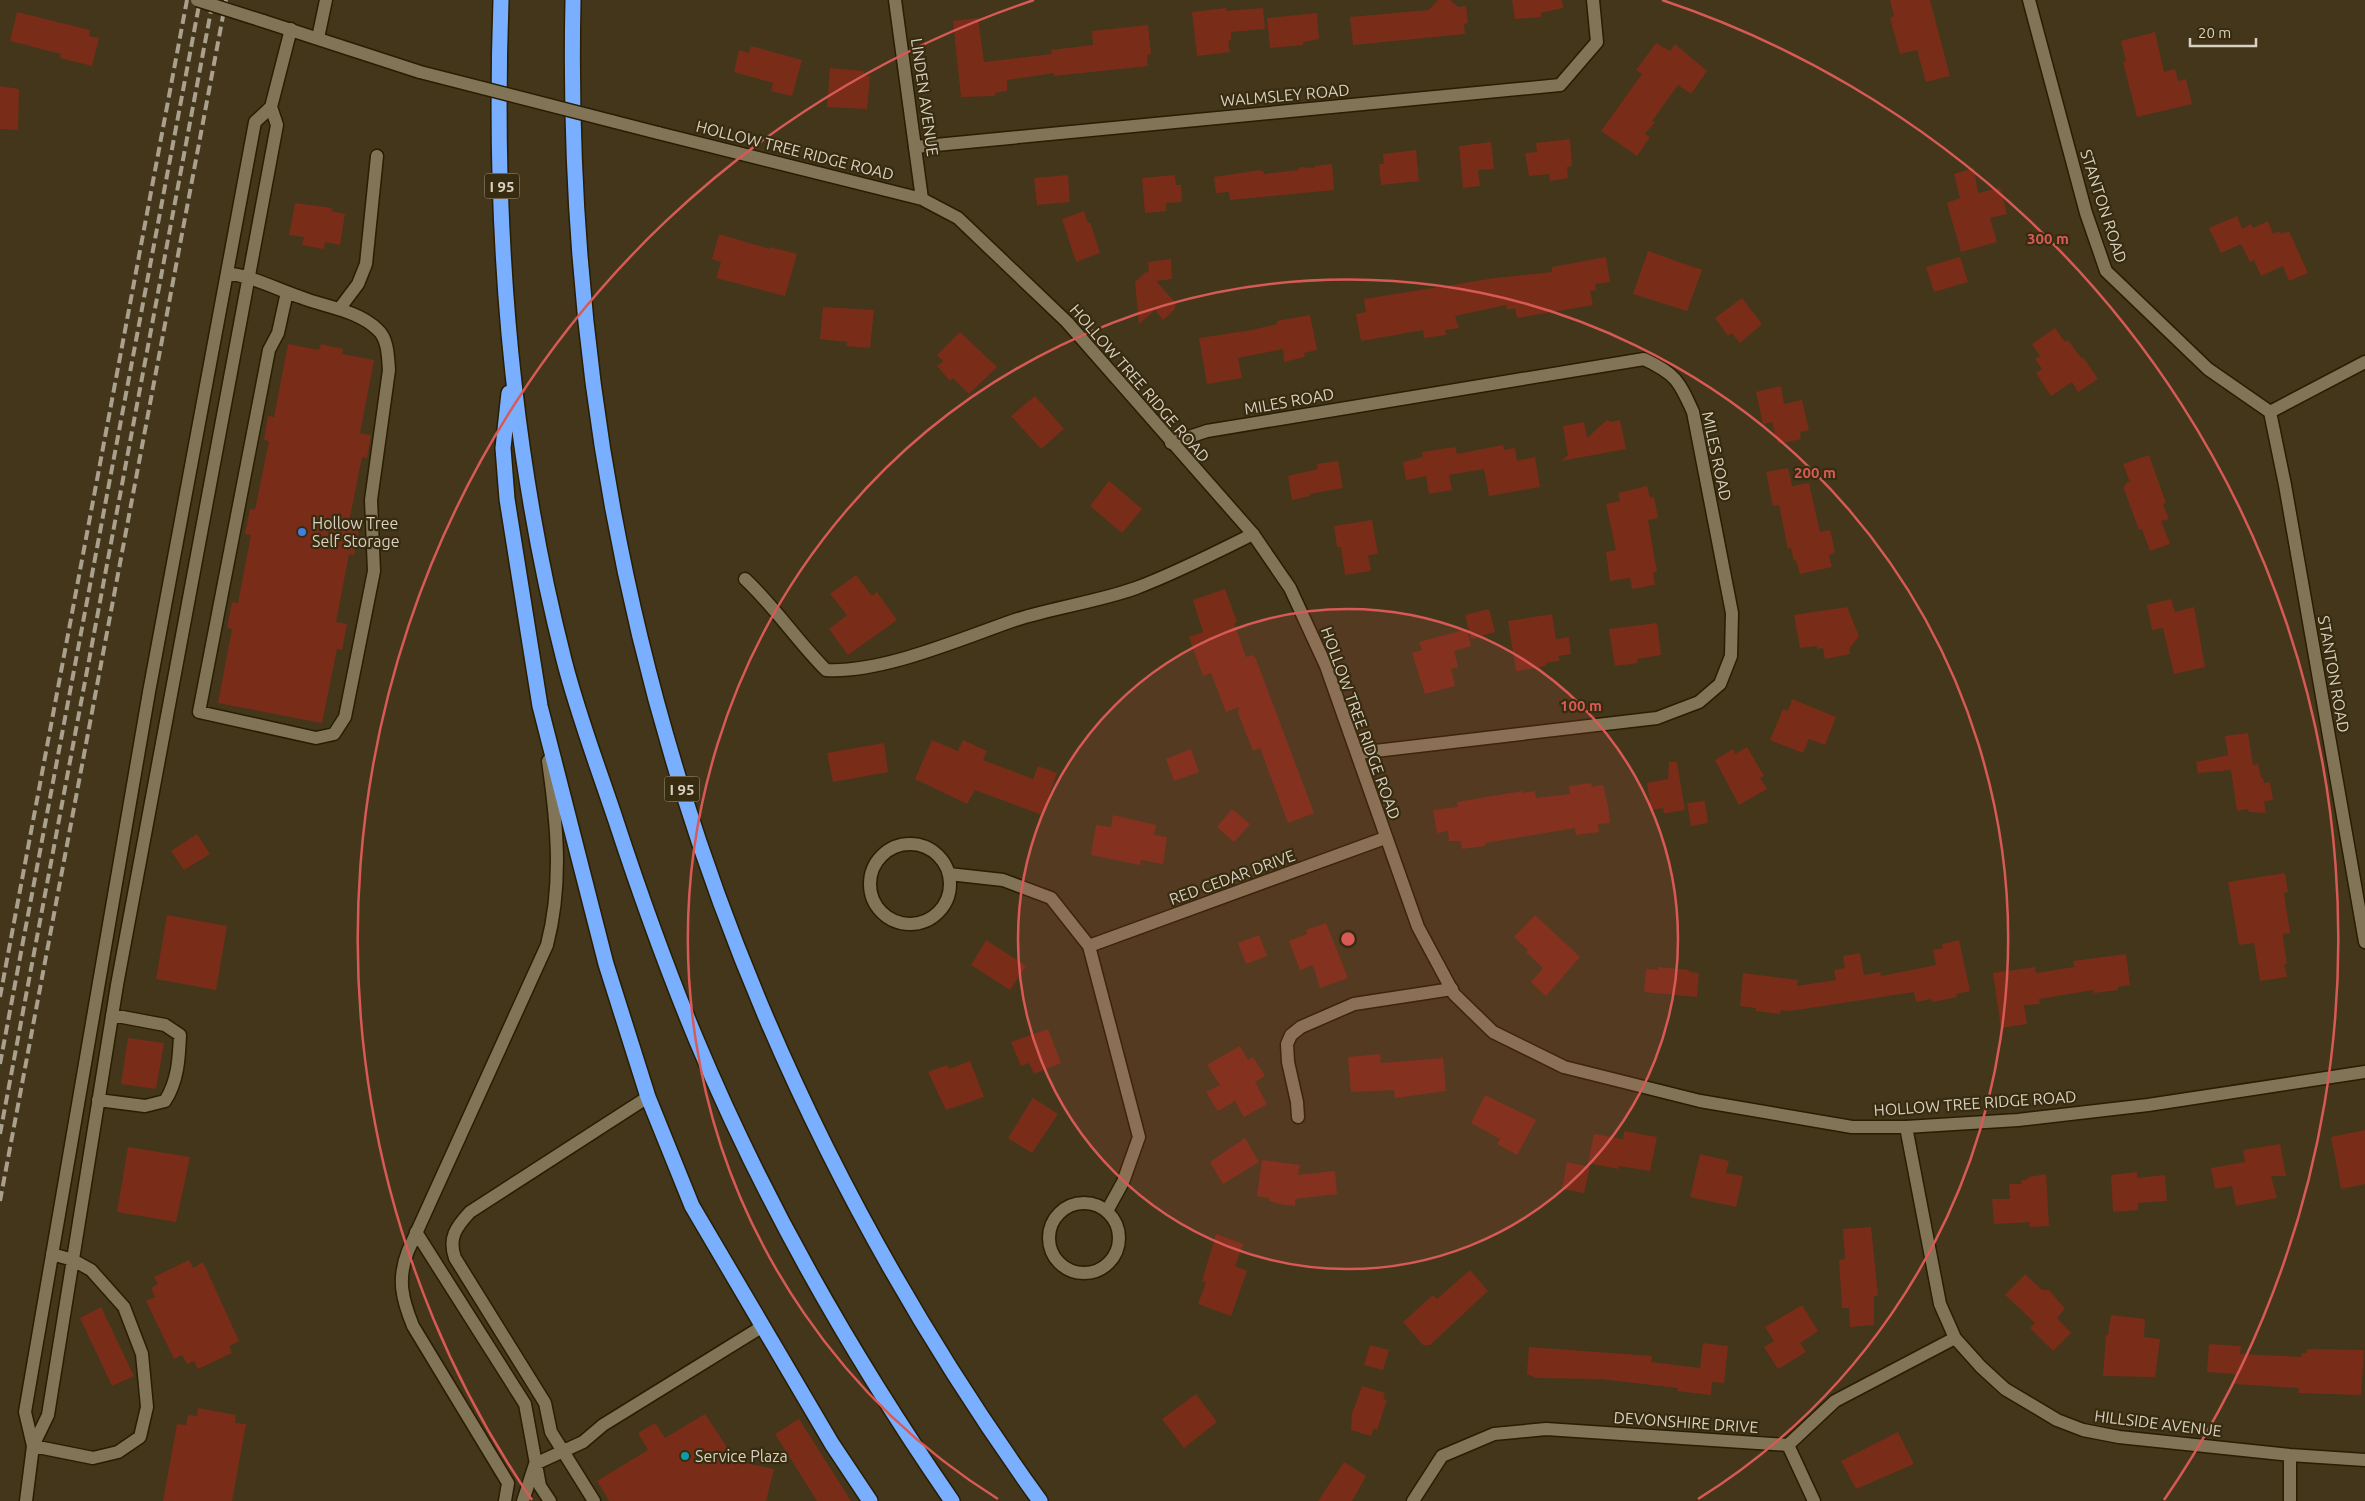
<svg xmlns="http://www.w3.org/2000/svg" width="2365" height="1501" viewBox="0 0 2365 1501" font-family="Ubuntu,sans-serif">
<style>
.building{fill:#792d19}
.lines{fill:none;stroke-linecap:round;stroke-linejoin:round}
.lane-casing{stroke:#291d02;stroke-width:15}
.street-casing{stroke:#291d02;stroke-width:15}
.secondary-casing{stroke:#291d02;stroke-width:15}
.highway-casing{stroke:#291d02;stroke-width:18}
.lane{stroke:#827456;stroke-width:12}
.street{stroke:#827456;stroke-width:12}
.secondary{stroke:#827456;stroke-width:12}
.highway{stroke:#7aafff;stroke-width:15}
.rail{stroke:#a9a08d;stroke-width:4;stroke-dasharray:10 5;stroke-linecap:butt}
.secondary-bridge-casing{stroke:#291d02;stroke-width:15;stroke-linecap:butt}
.secondary-bridge{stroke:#827456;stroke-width:12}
.ring{fill:none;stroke:#d75a56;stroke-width:2.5}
.shop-dot{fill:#3f7fe0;stroke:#382c10;stroke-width:2}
.culture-dot{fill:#0f9aa8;stroke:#382c10;stroke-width:2}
.labels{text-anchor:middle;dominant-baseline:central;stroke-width:4.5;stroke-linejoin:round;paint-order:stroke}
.shield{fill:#382c10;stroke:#a89f8c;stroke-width:1}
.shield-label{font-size:15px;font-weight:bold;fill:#d8d0c1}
.street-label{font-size:16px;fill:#d8d0c1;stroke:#382c10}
.poi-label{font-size:16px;fill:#d8d0c1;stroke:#382c10;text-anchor:start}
.centre{fill:#d75a56;stroke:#382c10;stroke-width:2.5}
.ring-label{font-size:15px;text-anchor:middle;font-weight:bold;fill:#d75a56;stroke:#382c10;stroke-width:4.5;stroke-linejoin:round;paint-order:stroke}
</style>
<rect width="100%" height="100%" fill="#43361a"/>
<!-- building -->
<path class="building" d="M1438 0H1450L1458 7 1466 6 1468 23 1464 24 1465 34 1353 45 1350 17 1429 10Z
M1512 0H1562L1563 8 1541 13V17L1515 19Z
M1890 0H1930L1950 76 1926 82 1917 50 1900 54 1890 18 1894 16Z
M1226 8 1227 11 1263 8 1265 29 1231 32V40L1228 41 1230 52 1197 56 1192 12Z
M17 12 90 30 89 36 99 38 92 66 60 58 61 54 10 41Z
M1317 13 1319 39 1303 42V45L1270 48 1267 18Z
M978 18 984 62 1052 54 1051 50 1093 45 1092 31 1148 25 1151 54 1147 55 1148 66 1054 76V73L1007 80V91L995 93V96L961 97 953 21Z
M2155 32 2164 72 2175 69 2178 81 2186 79 2192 104 2137 117 2123 62 2126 61 2121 41Z
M1656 43 1670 51 1675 44 1707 71 1691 94 1678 85 1652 121 1655 122 1645 134 1650 137 1637 156 1601 131 1642 74 1636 70Z
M751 46 802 60 792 96 771 91 773 83 734 72 739 50 749 53Z
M830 68 864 71V75L870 76 867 109 827 107Z
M0 86 19 89 18 130 0 129Z
M1570 139 1572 166 1567 167 1568 178 1550 181 1549 174 1529 176 1525 153 1537 152 1536 143Z
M1491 142 1494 169 1478 170 1480 186 1463 188 1459 146Z
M1416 150 1419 181 1381 185 1379 164H1384L1383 154Z
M1332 164 1334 190 1230 200 1229 192 1216 193 1214 177 1260 170 1264 172V174L1299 170V167L1315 168V166Z
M1974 168 1978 193 2000 188 2007 214 1990 218 1997 242 1961 252 1947 203 1960 198 1954 174Z
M1068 175 1070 202 1037 205 1034 178Z
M1175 175 1176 185H1181L1182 202 1166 203V211L1145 213 1142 178Z
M295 203 332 208 331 211 345 214 340 245 325 242 324 249 312 247 302 245 304 237 289 235Z
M1084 211 1088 223 1090 222 1100 253 1076 262 1062 219Z
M2237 216 2242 229 2251 224 2253 228 2268 221 2273 234 2280 231 2281 234 2289 231 2308 273 2289 281 2283 266 2261 276 2254 260 2250 262 2241 244 2221 253 2209 228Z
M719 234 770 249V247L797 254 785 296 716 278 721 262 712 259Z
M1648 251 1702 270 1687 311 1633 294Z
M1606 257 1610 282 1595 284 1596 290 1590 291 1593 305 1517 318 1515 308 1508 310 1506 305 1455 316 1459 328 1445 330 1446 335 1424 338 1423 330 1361 341 1356 314 1366 312 1364 299 1495 278 1552 272V267Z
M1960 257 1968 282 1934 292 1926 267Z
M1171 259 1172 279 1156 281 1175 302V309L1163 320 1155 310 1139 324 1135 282 1147 271 1149 273 1148 262Z
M1742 298 1762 324 1740 343 1732 333 1728 336 1715 318Z
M823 307 874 310 870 348 846 346 847 342 820 339Z
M1310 315 1317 350 1304 353 1305 357 1284 362 1283 349 1238 358 1242 378 1207 384 1199 338 1252 330 1277 324V321Z
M2055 328 2065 342 2068 340 2081 358 2083 357 2098 379 2078 392 2072 382 2051 396 2036 373 2042 369 2035 359 2040 356 2032 344Z
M960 332 997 367 969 394 953 378 950 381 937 366 943 361 937 355Z
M288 344 319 350 321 344 343 349 342 354 374 360 360 433 371 435 367 458 362 457 348 527 359 529 354 555 349 554 336 622 347 624 342 650 337 649 322 723 218 703 232 629 227 628 232 602 238 603 251 535 245 534 250 509 255 510 269 441 264 440 268 416 274 417Z
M1781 386 1784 404 1802 400 1809 430 1800 432 1801 439 1778 444 1772 422 1763 424 1756 392Z
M1035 396 1064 429 1041 449 1011 416Z
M1607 420 1611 422 1620 420 1626 449 1561 461 1568 455 1563 426 1584 422 1587 438Z
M1503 445 1504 450 1515 448 1517 461 1535 457 1540 487 1489 496 1484 469 1449 475 1452 490 1429 494 1426 476 1406 480 1403 462 1423 457 1422 452 1455 447 1457 454Z
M2149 455 2166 503 2163 504 2169 519 2161 521 2170 544 2150 551 2142 529 2139 530 2124 489 2125 484 2130 482 2123 464Z
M1338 461 1343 488 1310 494V496L1292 500 1288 476 1318 469 1317 464Z
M1788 468 1792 486 1809 483 1820 532 1830 530 1835 552 1829 555 1832 567 1800 574 1796 560 1794 561 1791 548 1788 549 1779 505 1773 506 1766 472Z
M1109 481 1142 509 1122 533 1090 506Z
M1647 486 1650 498 1654 497 1658 518 1648 520 1657 572 1653 573 1655 585 1632 589 1630 578 1610 581 1606 552 1616 550 1606 504 1620 501 1618 493Z
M1372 520 1378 554 1368 555 1371 571 1345 575 1341 547H1337L1334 526Z
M856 575 872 596 877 592 897 620 848 655 829 629 847 615 830 594Z
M1225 589 1237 622 1234 623 1246 657 1253 655 1256 659 1314 813 1288 823 1260 748 1253 751 1238 713 1239 707 1226 712 1211 673 1203 676 1189 637 1203 632 1193 600Z
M2171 599 2175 612 2194 607 2205 667 2174 674 2163 628 2152 630 2147 605Z
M1847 607 1859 636 1849 649 1850 654 1825 659 1823 648 1817 649V646L1800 648 1794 615Z
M1489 609 1495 632 1471 639 1465 615Z
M1552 614 1556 639 1569 637 1571 654 1558 656 1560 661 1546 663V666L1516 671 1508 621Z
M1657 623 1661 655 1637 659 1638 663 1615 666 1609 629Z
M1467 629 1471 646 1454 651 1458 667 1451 669 1455 686 1425 694 1412 653 1422 650 1419 642Z
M1792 699 1836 717 1825 745 1809 739 1803 753 1770 740 1783 709 1788 711Z
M2248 733 2253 765 2258 764 2261 778H2263L2264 783 2270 782 2273 800 2264 801 2266 813 2250 812 2247 809 2237 811 2231 770 2198 773 2196 762 2228 755 2225 736Z
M932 740 958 751 963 740 987 751 983 760 1033 779 1038 766 1057 773 1042 815 975 790 967 804 915 779Z
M884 743 888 772 833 782 827 753Z
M1747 747 1764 776 1760 778 1767 789 1739 805 1715 760 1733 749 1735 754Z
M1191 749 1199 772 1174 781 1166 759Z
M1669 762H1677L1685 810 1667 813H1664L1663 808 1651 810 1647 783 1668 779Z
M1591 783 1592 787 1603 785 1608 806 1610 823 1598 824 1599 832 1576 835 1575 828 1485 843V846L1462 849 1461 841H1449L1448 831 1437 833 1433 810 1458 807 1457 802 1523 791V793L1535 791 1536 798 1570 794 1569 786Z
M1705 801 1708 823 1691 826 1687 803Z
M1232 809 1250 824 1234 842 1217 827Z
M1113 815 1156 825 1154 835 1167 837 1163 864 1141 860 1140 865 1091 855 1096 825 1111 827Z
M197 834 210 854 184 870 171 851Z
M2285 873 2288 892 2284 893 2290 933 2283 934V938L2287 964H2284L2287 977 2260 981 2254 943 2239 945 2228 882Z
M167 915 227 926 216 990 156 979Z
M1535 915 1580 957 1546 996 1531 982 1543 968 1526 952 1528 950 1514 937Z
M1326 923 1348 978 1320 988 1313 965 1300 970 1289 941 1307 934 1306 930Z
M1259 935 1267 956 1246 964 1238 943Z
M986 940 1026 966 1010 990 971 965Z
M1959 940 1970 991 1956 994 1957 997 1933 1002 1932 999 1916 1002 1914 992 1790 1011 1781 1010 1780 1014 1756 1011V1008L1740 1006 1743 973 1798 980 1797 986 1836 980 1834 970 1845 968 1843 956 1860 953 1864 975 1880 972 1881 976 1936 965 1933 950 1943 948 1942 944Z
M2126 954 2130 985 2118 987V990L2094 993 2093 990 2039 999 2040 1004 2024 1005 2027 1024 2001 1028 1993 973 2035 967 2036 973 2074 967 2073 961Z
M1658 967 1689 970V972L1699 973 1697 997 1644 992 1646 969 1658 970Z
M1048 1029 1061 1063 1034 1074 1029 1063 1021 1066 1011 1042Z
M128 1038 164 1043 156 1089 121 1084Z
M1240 1046 1248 1060 1253 1057 1265 1076 1255 1082 1267 1104 1244 1117 1235 1101 1220 1110H1217L1206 1092 1220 1085 1207 1065Z
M1380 1054 1381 1063 1443 1058 1446 1091 1395 1098 1394 1090 1351 1092 1348 1057Z
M970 1061 984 1097 946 1110 928 1072 947 1065 949 1069Z
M1485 1095 1536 1120 1517 1155 1497 1144 1500 1139 1471 1123Z
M1033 1098 1058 1114 1032 1153 1008 1138Z
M2365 1130V1184L2341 1189 2331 1137Z
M1624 1131 1657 1137 1650 1171 1619 1166 1618 1169 1588 1163 1594 1134 1623 1139Z
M1245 1138 1259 1162 1223 1184 1210 1162Z
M2280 1144 2286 1176H2271L2277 1198 2236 1206 2232 1186 2215 1189 2211 1168 2245 1162 2243 1150Z
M128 1147 190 1157 176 1222 117 1212Z
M1700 1154 1729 1161 1726 1173 1743 1176 1736 1207 1690 1197Z
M1262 1160 1300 1165 1298 1175 1335 1171 1337 1194 1295 1199V1206L1279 1204 1269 1201V1198L1257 1196Z
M1567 1162 1590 1167 1584 1193 1562 1189Z
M2137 1172V1178L2165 1175 2167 1201 2138 1203V1210L2113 1212 2111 1175Z
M2046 1174 2049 1226 2030 1227V1222L1994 1224 1992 1199H2010L2009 1184H2022L2021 1180H2026L2029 1177Z
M1871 1227 1878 1296H1874V1325L1850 1327 1849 1308H1842L1839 1260 1845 1259 1843 1229Z
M1216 1234 1243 1244 1235 1266 1247 1271 1231 1316 1198 1304 1206 1282 1202 1281Z
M189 1260 193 1268 203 1262 239 1341 229 1346 232 1353 198 1369 194 1361 187 1364 182 1355 174 1359 146 1301 155 1297 151 1288 158 1284 154 1277Z
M1470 1270 1488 1291 1430 1345H1423L1403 1322 1433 1295 1437 1299Z
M2025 1274 2042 1290H2049L2065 1309 2057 1318 2071 1333 2053 1351 2030 1328 2035 1323 2005 1295Z
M1802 1305 1818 1331 1800 1343 1806 1352 1778 1369 1764 1347 1774 1341 1765 1327Z
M101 1307 134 1376 112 1386 80 1318Z
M2111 1315 2145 1319 2144 1337 2160 1339 2155 1377 2103 1376 2106 1335H2108Z
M1703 1343 1728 1346 1724 1383 1712 1382 1711 1395 1677 1391 1678 1388 1600 1379 1536 1378 1527 1374 1529 1347 1652 1356 1651 1362 1700 1368Z
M2209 1344 2241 1346 2240 1354 2301 1357 2302 1353H2306L2307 1349 2364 1350 2361 1395 2298 1393 2299 1388 2234 1384 2235 1374 2207 1372Z
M1370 1345 1389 1350 1383 1370 1364 1365Z
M1362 1386 1385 1393 1383 1399 1387 1400 1377 1430 1374 1428 1371 1436 1351 1430 1352 1414Z
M1196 1394 1217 1422 1184 1448 1162 1419Z
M198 1408 236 1415 235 1423 246 1424 232 1501H163L177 1424 186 1425 188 1415 197 1416Z
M705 1414 736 1461 774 1469 766 1501H609L597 1481 648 1450 638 1433 655 1423 665 1438Z
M799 1419 851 1501H817L775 1434Z
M1898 1432 1914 1464 1856 1489 1841 1461Z
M1344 1462 1366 1476 1352 1501H1318Z"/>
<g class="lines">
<!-- lane casing -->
<g class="lane-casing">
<path id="lane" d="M318 38 326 0
M227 273C254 277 274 288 300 297 325 307 358 310 378 330 388 339 388 357 389 370L371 500 374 571 345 717 334 734 316 738 199 712 269 350 278 333 287 292
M340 308 358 284 366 264 377 156
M745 579C775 607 797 641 826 670 883 673 960 639 1015 620 1055 607 1097 602 1136 588 1176 573 1215 553 1253 534
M98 1100 145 1106 165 1101C178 1081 179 1058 180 1035L165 1025 112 1015
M1298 1117 1297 1102 1288 1062 1287 1044 1291 1035 1301 1027 1354 1004 1452 989
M416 1232 525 1404 540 1486 550 1501
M33 1446 25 1412 149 692 255 122 271 107 291 29
M33 1446 93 1458 118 1452 140 1437 147 1407 142 1354 124 1307 91 1270 73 1260 52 1254
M26 1501 33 1446 48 1415 117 985 277 125 271 107
M505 1501 508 1483 413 1326C402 1299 397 1279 408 1251L547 945C563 883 557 823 548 761
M523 1501 535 1464 583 1442 603 1425 763 1326
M594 1501 551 1432 545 1403 455 1258C448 1238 456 1227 470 1212L648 1097"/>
</g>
<!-- street casing -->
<g class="street-casing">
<path id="street" d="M2029 0 2086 213 2106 271 2208 369 2270 412
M915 147 1560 85 1597 42 1593 0
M2365 362 2270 412 2285 485 2365 942
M1171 443 1207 431 1644 359C1676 374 1679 381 1693 412L1732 613 1731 656 1720 684 1699 702 1657 718 1358 753
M870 884a40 40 0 1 1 80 0a40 40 0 1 1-80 0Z
M949 874 1003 880 1051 898 1089 946
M1906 1127 1940 1304 1955 1338 1981 1367 2005 1389 2057 1420 2083 1430 2119 1437 2290 1455 2365 1460
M1049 1238a35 35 0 1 1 70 0a35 35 0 1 1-70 0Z
M1107 1211 1123 1182 1139 1137 1089 946 1385 838
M1788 1445 1814 1501
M1413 1501 1442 1456 1494 1434 1546 1429 1788 1445 1835 1401 1955 1338
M2290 1501V1455"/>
</g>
<!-- secondary casing -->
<g class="secondary-casing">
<path id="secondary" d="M895 0 922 199
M263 21 420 72
M658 133 922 199 958 218 1067 322 1253 534 1290 588 1326 666 1418 927 1454 994 1493 1032 1564 1067 1700 1101 1852 1127H1906L2018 1120 2148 1105 2365 1072"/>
</g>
<!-- highway casing -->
<g class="highway-casing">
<path id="highway" d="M501 0C493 221 509 445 564 660 578 715 598 767 616 821 640 894 666 967 696 1039 764 1202 852 1356 952 1501
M573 0C561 548 720 1056 1040 1501
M509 393 503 448 507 499 540 706 606 964 648 1097 692 1206 832 1444 870 1501"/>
</g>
<!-- lane -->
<use href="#lane" class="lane"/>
<!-- street -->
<use href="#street" class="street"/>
<!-- secondary -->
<use href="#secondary" class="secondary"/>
<!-- highway -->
<use href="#highway" class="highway"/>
<!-- rail -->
<path class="rail" d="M0 997 187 0
M0 1064 200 0
M0 1134 213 0
M0 1201 226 0"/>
<!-- secondary-bridge casing -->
<g class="secondary-bridge-casing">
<path id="secondary-bridge" d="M197 0 263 21
M420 72 658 133"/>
</g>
<!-- secondary-bridge -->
<use href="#secondary-bridge" class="secondary-bridge"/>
</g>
<!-- distance rings -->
<circle cx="1348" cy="939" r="330" fill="#d75a56" fill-opacity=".12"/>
<g class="ring">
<circle cx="1348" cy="939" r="330"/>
<path d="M998 1499A660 660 0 1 1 1698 1499"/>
<path d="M532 1500A990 990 0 0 1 1034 0M1662 0A990 990 0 0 1 2164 1500"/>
</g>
<!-- markers -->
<circle class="shop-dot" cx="302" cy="532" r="5"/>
<circle class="culture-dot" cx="685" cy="1456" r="5"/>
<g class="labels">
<!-- shield labels -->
<g class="shield">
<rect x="484.5" y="173.5" width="35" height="25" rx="4"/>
<rect x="664.5" y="776.5" width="35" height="25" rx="4"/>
</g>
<g class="shield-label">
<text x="502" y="186">I 95</text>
<text x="682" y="789">I 95</text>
</g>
<!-- street labels -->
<g class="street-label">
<text transform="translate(1285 95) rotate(-5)">WALMSLEY ROAD</text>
<text transform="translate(925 97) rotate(82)">LINDEN AVENUE</text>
<text transform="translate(795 150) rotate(14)">HOLLOW TREE RIDGE ROAD</text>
<text transform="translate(2104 206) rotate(72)">STANTON ROAD</text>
<text transform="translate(1140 383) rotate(49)">HOLLOW TREE RIDGE ROAD</text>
<text transform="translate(1289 401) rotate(-10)">MILES ROAD</text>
<text transform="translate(1717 456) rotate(78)">MILES ROAD</text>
<text transform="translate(2334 674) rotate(80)">STANTON ROAD</text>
<text transform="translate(1361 723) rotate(70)">HOLLOW TREE RIDGE ROAD</text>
<text transform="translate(1232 877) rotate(-20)">RED CEDAR DRIVE</text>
<text transform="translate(1975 1103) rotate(-4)">HOLLOW TREE RIDGE ROAD</text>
<text transform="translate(1686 1422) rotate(4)">DEVONSHIRE DRIVE</text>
<text transform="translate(2158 1423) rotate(7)">HILLSIDE AVENUE</text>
</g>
<!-- poi labels -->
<g class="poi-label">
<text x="312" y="523">Hollow Tree<tspan x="312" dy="18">Self Storage</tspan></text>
<text x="695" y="1456">Service Plaza</text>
</g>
</g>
<circle cx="1348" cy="939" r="8" class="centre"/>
<g class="ring-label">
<text x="2048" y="244">300 m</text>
<text x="1815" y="478">200 m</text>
<text x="1581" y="711">100 m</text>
</g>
<!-- scale -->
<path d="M2190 38v8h66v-8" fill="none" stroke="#d8d0c1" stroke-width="2.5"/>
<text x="2198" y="38" font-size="15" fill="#d8d0c1" stroke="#382c10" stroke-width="4" paint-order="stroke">20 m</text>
</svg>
